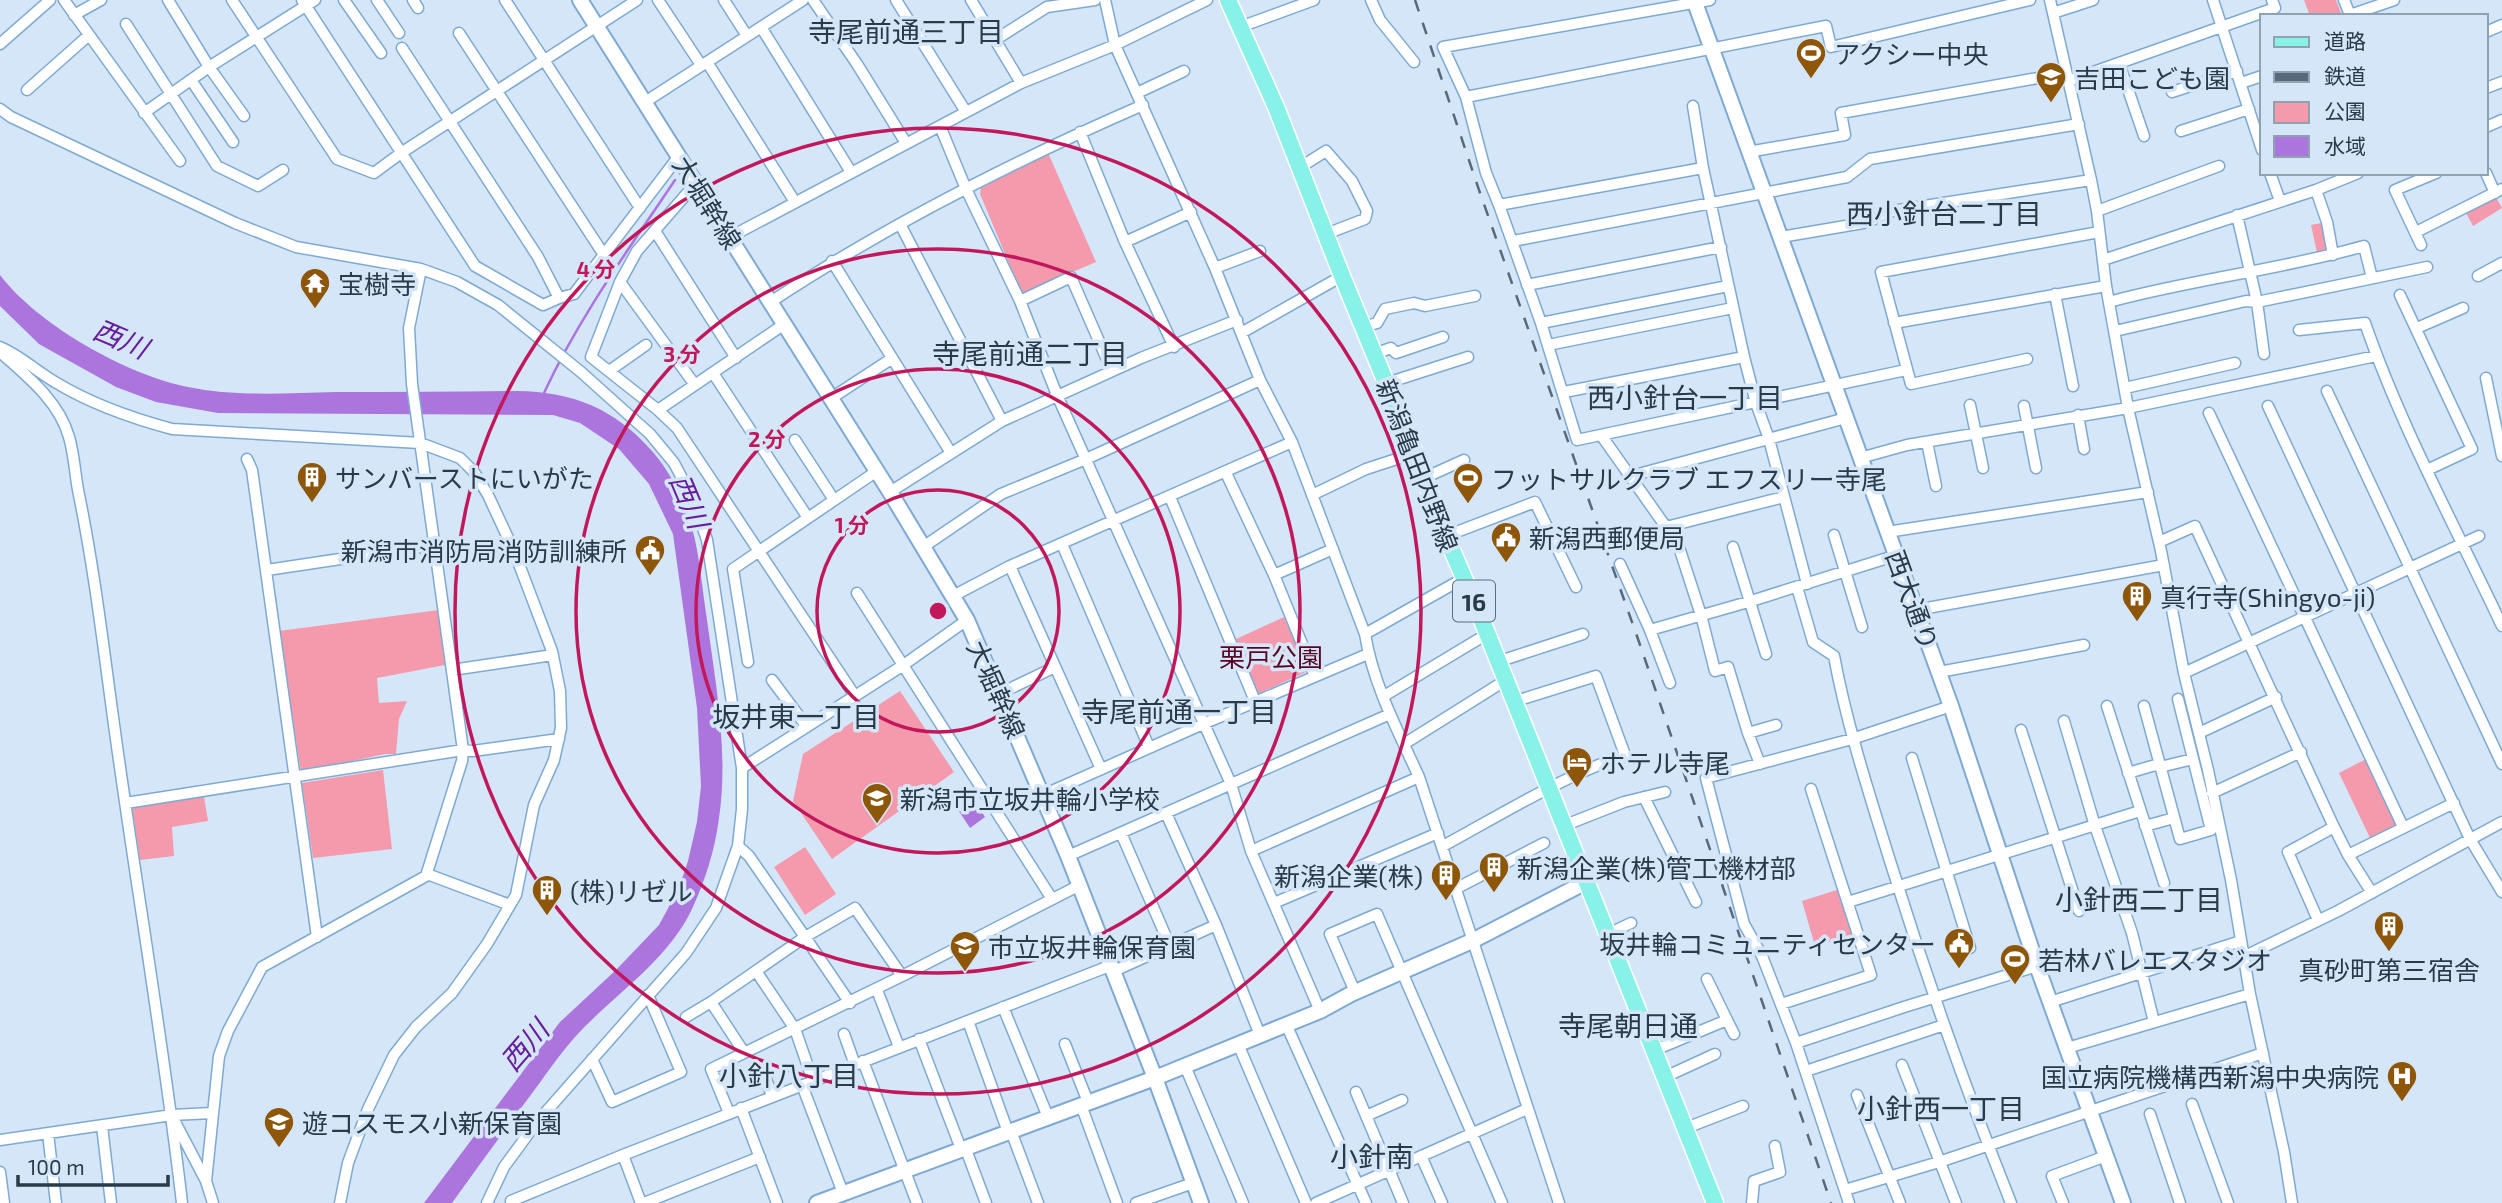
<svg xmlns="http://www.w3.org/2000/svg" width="2502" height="1203" viewBox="0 0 2502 1203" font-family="'Exo 2','Noto Sans JP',sans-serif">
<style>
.green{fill:#f59aad}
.water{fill:#ac75de}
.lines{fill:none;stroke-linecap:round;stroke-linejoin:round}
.stream{stroke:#ac75de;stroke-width:2.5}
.street-casing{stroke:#7eaad2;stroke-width:13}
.secondary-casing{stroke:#7eaad2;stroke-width:18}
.primary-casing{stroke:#fff;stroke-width:19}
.street{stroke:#fff;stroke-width:10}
.secondary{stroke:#fff;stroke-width:14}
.primary{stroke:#88f2e9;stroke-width:16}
.rail{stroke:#57697a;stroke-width:2.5;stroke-dasharray:12 12;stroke-linecap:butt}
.ring{fill:none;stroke:#c2185b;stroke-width:3.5}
.labels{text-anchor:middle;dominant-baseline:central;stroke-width:7;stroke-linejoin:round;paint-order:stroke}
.shield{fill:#d4e6f7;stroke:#5c6e7f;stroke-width:2}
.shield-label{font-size:24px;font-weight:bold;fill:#283b4b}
.poi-label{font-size:26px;fill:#283b4b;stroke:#d4e6f7;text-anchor:start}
.street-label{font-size:26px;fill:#283b4b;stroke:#d4e6f7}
.park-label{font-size:26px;fill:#580524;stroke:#d4e6f7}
.neighbourhood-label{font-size:28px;fill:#283b4b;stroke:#d4e6f7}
.water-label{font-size:28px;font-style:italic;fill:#681d9b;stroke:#d4e6f7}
.centre{fill:#c2185b;stroke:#d4e6f7;stroke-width:3.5}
.ring-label{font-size:21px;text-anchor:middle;font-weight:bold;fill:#c2185b;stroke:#d4e6f7;stroke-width:7;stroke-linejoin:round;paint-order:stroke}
</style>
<rect width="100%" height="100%" fill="#d4e6f7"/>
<!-- green -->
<path class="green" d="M2304 0H2336L2342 16H2310Z
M1044 155H1049L1096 262 1026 292H1021L980 194 981 188Z
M2494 194 2502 208 2473 226 2464 209Z
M2327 222 2333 255 2318 257 2311 225Z
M439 610 445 665 377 678 379 703 407 701 399 719 396 754H385L301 772 279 631Z
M1284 617 1308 671 1258 694 1234 640Z
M900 691 954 772 832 859 793 801 803 754Z
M2370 757 2403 827 2372 842 2339 773Z
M383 770 392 849 313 858 302 783Z
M204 797 208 821 172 827 174 856 140 860 132 807Z
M805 847 836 894 805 915 774 867Z
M1840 889 1853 935 1815 946 1802 901Z"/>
<!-- water -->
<path class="water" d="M0 275C38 325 127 375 188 387 236 397 288 393 336 392 397 392 457 392 517 391 573 392 614 408 652 451 668 469 680 492 688 515 699 546 701 580 706 613 715 680 729 751 719 818 715 850 705 881 692 909 667 962 613 995 575 1037 559 1055 545 1076 530 1096 504 1131 478 1167 452 1203H424L560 1022 616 970 659 925 679 888 688 861 697 822 701 786 697 708 673 534 649 484 619 449 580 423 553 415 218 413 156 402 116 387 39 344 0 306Z
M964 785 985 817 970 828 949 796Z"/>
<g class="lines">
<!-- stream -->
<path class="stream" d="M544 393C579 317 629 249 675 180"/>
<!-- street casing -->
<g class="street-casing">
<path id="street" d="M64 0 180 161
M168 0 209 67 244 116
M232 0 337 159 374 173 401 153 637 0
M302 0 475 266 543 305 559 298
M344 0 381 53
M377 0 399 33
M413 0 418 8
M505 0 640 208
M658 0 701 65
M724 0 747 36
M813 0 857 64 906 143
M896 0 966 112
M971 0 1021 83
M1105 0 1115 45 1215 268 1260 380 1292 442 1365 634C1373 684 1398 731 1419 777L1559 1203
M1371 0 1380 20 1414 62
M1710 0 1443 47 1466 97 1486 173 1499 205 1541 323 1577 440 1906 370
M2050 0 2091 180 2097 211 2106 286 2128 408 2161 551 2184 673 2208 770 2231 880 2250 994 2284 1152 2292 1203
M2213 0 2262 150
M2344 0 2350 15 2394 0
M2053 13 2093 0
M74 15 101 0
M126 24 217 166 258 186 283 170
M761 27 851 172
M1240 27 1314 0
M2486 32 2502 25
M459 33 604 255
M995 40 1047 7 1095 0
M0 44 50 0
M402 48 538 257 559 298 574 294 679 156
M707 62 795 202
M2119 63 2144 136
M191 80 233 142
M2068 81 2275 8 2272 0
M2241 83 2262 76
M2486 88 2502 82
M27 90 89 35
M2172 92 2237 71
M1137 93 1184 71
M1466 97 1826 26 1831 47 2030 0
M645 102 803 0
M1693 106 1703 168 1744 357 1756 403 1769 439 1807 584
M0 109 11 117 235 223 296 247 421 269 457 282 498 305 581 372 650 434 674 463 693 499 707 540 742 768V809L738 846 716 908 686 953 537 1122 504 1167 487 1203
M144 113 209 67 315 0
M940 126 966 189 1020 301 1057 395 1231 784 1251 851 1320 1011
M2486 127 2502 120
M2181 131 2249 109
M1080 132 1125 242 1174 347
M1748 152 1845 135 1841 113 2066 73
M1299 168 1326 151 1352 181 1367 211 1365 219 1326 234
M2270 173 2280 201
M2486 173 2495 193
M696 183 637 251 620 282 591 357 658 410 677 428 855 696
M2316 190 2327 222 2333 255
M1499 205 1703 168
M2097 211 2219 166
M2237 215 2257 302 2264 354
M900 224 1002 421
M655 231 736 358
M2416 232 2502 189
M730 237 1021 83 1115 45 1207 0
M1781 237 1869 222 1886 212 2091 180
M1513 241 1847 177 1870 159 2079 124
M1125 242 1191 212
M2421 245 2395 190 2436 173
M2103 260 2316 190 2358 173
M832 261 951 453
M1215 268 1260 251
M2478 276 2502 263
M620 282 695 385
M1527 285 1721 247
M2055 294 2073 386
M2400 295 2472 449 2427 470
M1020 301 1071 277 1112 371
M2109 302C2193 279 2280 270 2364 246L2372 278
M769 303C887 225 1014 161 1143 105
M1541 323 1728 286
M1894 323 2106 286
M1363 327 1377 323 1385 309 1414 303 1425 306 1475 296
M2417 328 2463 308
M2299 330 2365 323C2401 427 2455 526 2502 626
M2115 331 2246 301 2257 302 2427 267
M1243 332 1342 276
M1548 345 1733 308
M0 347C21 356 36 371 55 382 91 404 131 418 172 429L420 443 460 458 474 472 488 495 514 551 552 651 560 691 561 728 554 760 534 805 516 895 487 944 452 993 416 1027 394 1055 368 1109 348 1163 340 1203
M0 352C27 376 59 401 69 437 74 454 75 473 78 490 93 562 102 636 112 710 134 874 163 1038 182 1203
M1374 354 1391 348 1396 353 1443 337
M2027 359 1911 384 1881 272 2099 232
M609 371 646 345
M713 373 808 518
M2486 378 2502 456
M1387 383 1468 357
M2125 388 2235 363
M2327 391 2502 764
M1564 392 1744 357
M830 399 891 359
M1970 405 1983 468
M2024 406 2036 468
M2268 406 2470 839 2502 892
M658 410 783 325
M2209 413 2403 827
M2078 415 2084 449
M1601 435 1678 544 1701 615 1715 671 1728 667 1748 733 1760 764
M795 440 834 500
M1927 442 1936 486
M1860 458 1907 445 2128 408 2376 356
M247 459 252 470 317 937
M1226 473 1274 575 1315 676
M1631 476 1846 418
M1424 478 1464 460
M890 492 1002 421 1141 358 1237 320
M1312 495 1366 469 1415 453
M1170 497 1255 701
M1666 527 1784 497
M1887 532 2148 492
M1834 535 1862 627
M1446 536 1535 502 1576 587
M2159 542 2195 526 2333 825 2348 855 2372 893
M1062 544 1149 747
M923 547 1001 494 1086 459 1260 380
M1733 547 1766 654
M1620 564 1650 630 1670 683
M1010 566 1101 769
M267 570 420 547 435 548
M1274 575 1333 549
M1797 587 1813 642 1834 656C1847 726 1869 793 1890 861 1926 977 1966 1090 2011 1203
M857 593 1052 899
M953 596 1010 566 1292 442
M1916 610 2164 565
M1650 630 1748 602 1897 555
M1365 634 1464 578
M748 662 733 569 877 471
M1497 662 1583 634
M452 670 553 655
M1939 672 2084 645
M2184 673 2479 536
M772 680 807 727
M999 694 1055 667
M1384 696 1487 634
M2107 706 2164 883
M2144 706 2180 839 2211 830 2178 699
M2064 721 2095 826 2132 933 2154 1022
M2021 730 2079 911
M1748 733 1776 725
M2199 733 2276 697
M1404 744 1506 680
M1912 758 1970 948
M2160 767 2193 759
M742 768 902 666 967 620
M2128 773 2159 764
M2212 793 2301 752
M1043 795 1203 724 1368 654
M1644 797 1696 902
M126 803 463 750 473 751 559 739
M1166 813 1216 925 1260 1035
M1563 826 1624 802 1665 792
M2145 826 2174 818
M1121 833 1170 946
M738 846 749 856 805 937 855 908 902 976 1080 885
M1443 846C1502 814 1561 777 1625 755L1596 676 1513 702
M1251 851 1419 777
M2348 855 2454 803
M1068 856 1390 714
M427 874 510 905
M1457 888 1544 843
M1848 902 2140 811
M1274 903 1438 833
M2318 920 2288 852 2334 827
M1608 934 1631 923
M2243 957 2338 911 2502 822
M756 971 795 1029 813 1081
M1114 971 1216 925
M1707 979 1727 1020
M877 990 899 1047
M1355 992 1330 934 1377 914 1502 1203
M711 1002 743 1051
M2050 1002 2241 941
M1781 1004 1871 975 1811 789
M1003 1007 1048 1117
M686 1017 711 1002 805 937 850 1003
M968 1021 1008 1132
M1286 1024 1366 1203
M844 1034 855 1065
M919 1039 961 1149
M1796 1043 1904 1007 2037 966
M1065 1044 1088 1102
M1238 1044 1306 1203
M2067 1048 2250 994
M1655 1050 1727 1020 1734 1034
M592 1059 612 1102 681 1072 648 995
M863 1061 917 1203
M761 1065 772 1096
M1902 1065 1956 1203
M1185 1066 1243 1203
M1806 1071 1944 1025
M1665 1077 1715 1054
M802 1085 843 1193
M1356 1092 1403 1203
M1857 1095 1900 1203
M2192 1104 2228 1203
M1081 1105 1117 1203
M741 1108 777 1203
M729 1113 711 1069 902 976
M2150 1114 2180 1203
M1366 1116 1402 1100
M175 1122 206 1181 213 1203
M102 1126 111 1203
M1686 1128 1743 1106
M1011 1131 1038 1203
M48 1133 56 1203
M0 1140 172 1115 212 1113
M965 1147 986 1203
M623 1155 641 1203
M1421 1156 1442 1203
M0 1172 4 1203
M206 1181 219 1056 228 1031 262 967 426 876 462 761 463 750 412 384 409 328 421 269
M1845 1190 1939 1162 2263 1053
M511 1201 623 1155 1112 965
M644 1203 760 1157
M1136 1203 1193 1183
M1316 1203 1527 1109
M1752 1203 1754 1181 1780 1172 1775 1146
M1849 1203 1796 1043 1762 956 1744 924 1706 778 1852 739 1951 706
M2063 1203 2052 1176 2106 1156"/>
</g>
<!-- secondary casing -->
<g class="secondary-casing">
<path id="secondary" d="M580 0 890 492 967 620 1068 856 1155 1078 1201 1203
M1694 0 1951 706 2037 966 2123 1203
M817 1203 1155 1078 1320 1011 1351 994 1472 941 1586 882"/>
</g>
<!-- primary casing -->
<g class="primary-casing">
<path id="primary" d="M1228 0 1276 107 1342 276 1415 453 1446 536 1481 618 1715 1203"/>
</g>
<!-- street -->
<use href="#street" class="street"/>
<!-- secondary -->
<use href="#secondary" class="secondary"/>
<!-- primary -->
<use href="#primary" class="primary"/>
<!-- rail -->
<path class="rail" d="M1415 0 1480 193 1638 639 1831 1203"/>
</g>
<!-- distance rings -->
<g class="ring">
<circle cx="938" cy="611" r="121"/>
<circle cx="938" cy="611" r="242"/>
<circle cx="938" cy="611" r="362"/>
<circle cx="938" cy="611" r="483"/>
</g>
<!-- icons -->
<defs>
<g id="stadium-pin" transform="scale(1.575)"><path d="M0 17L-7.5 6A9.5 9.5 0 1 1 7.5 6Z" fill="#8d5609" stroke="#d4e6f7"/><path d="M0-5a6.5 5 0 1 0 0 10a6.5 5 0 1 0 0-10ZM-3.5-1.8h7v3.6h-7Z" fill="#fff"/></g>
<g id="school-pin" transform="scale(1.575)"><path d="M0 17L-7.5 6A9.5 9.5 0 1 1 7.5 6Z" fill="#8d5609" stroke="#d4e6f7"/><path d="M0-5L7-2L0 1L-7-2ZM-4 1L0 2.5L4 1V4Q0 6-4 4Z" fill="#fff"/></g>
<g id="temple-pin" transform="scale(1.575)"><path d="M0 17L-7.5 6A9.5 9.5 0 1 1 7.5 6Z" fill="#8d5609" stroke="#d4e6f7"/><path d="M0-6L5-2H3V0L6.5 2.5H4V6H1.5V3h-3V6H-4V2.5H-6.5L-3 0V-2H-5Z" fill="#fff"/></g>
<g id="building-pin" transform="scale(1.575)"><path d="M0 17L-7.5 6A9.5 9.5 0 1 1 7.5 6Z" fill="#8d5609" stroke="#d4e6f7"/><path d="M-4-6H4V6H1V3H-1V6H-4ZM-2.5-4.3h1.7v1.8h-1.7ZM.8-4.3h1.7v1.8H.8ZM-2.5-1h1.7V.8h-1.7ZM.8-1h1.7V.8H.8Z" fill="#fff"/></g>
<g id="civic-pin" transform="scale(1.575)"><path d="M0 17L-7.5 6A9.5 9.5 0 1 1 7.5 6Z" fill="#8d5609" stroke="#d4e6f7"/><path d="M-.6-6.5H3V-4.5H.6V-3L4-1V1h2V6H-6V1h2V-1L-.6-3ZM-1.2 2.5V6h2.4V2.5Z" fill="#fff"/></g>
<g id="hotel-pin" transform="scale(1.575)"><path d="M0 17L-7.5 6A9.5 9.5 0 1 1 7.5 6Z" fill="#8d5609" stroke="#d4e6f7"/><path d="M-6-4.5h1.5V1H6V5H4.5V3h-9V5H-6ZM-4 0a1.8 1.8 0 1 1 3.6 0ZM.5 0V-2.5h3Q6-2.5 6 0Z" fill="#fff"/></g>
<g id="hospital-pin" transform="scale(1.575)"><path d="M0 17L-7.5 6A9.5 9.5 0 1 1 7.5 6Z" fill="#8d5609" stroke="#d4e6f7"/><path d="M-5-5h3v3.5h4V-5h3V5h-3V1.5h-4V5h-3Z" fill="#fff"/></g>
</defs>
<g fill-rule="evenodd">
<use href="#stadium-pin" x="1811" y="53"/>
<use href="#school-pin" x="2051" y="77"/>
<use href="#temple-pin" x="315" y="283"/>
<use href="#building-pin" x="312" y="477"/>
<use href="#stadium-pin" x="1468" y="478"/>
<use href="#civic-pin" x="1506" y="537"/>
<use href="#civic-pin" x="650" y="550"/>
<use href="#building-pin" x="2137" y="596"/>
<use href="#hotel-pin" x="1577" y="762"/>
<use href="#school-pin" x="877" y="798"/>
<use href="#building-pin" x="1494" y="867"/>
<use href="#building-pin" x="1446" y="875"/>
<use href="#building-pin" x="547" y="890"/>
<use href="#building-pin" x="2389" y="926"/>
<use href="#civic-pin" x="1959" y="943"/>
<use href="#school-pin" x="965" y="946"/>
<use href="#stadium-pin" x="2015" y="959"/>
<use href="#hospital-pin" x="2402" y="1076"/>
<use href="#school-pin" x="279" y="1122"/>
</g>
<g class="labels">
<!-- shield labels -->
<rect class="shield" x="1453" y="580.5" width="42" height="41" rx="5"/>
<g class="shield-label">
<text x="1474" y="601">16</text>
</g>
<!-- poi labels -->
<g class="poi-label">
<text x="1834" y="53">アクシー中央</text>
<text x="2074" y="77">吉田こども園</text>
<text x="338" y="283">宝樹寺</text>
<text x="335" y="477">サンバーストにいがた</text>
<text x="1491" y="478">フットサルクラブ エフスリー寺尾</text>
<text x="1529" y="537">新潟西郵便局</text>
<text x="627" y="550" text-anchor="end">新潟市消防局消防訓練所</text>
<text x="2160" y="596">真行寺(Shingyo-ji)</text>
<text x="1600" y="762">ホテル寺尾</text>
<text x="900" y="798">新潟市立坂井輪小学校</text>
<text x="1517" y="867">新潟企業(株)管工機材部</text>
<text x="1423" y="875" text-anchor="end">新潟企業(株)</text>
<text x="570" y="890">(株)リゼル</text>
<text x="1936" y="943" text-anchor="end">坂井輪コミュニティセンター</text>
<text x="988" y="946">市立坂井輪保育園</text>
<text x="2038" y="959">若林バレエスタジオ</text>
<text x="2389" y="969" text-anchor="middle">真砂町第三宿舎</text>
<text x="2379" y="1076" text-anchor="end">国立病院機構西新潟中央病院</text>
<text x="302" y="1122">遊コスモス小新保育園</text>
</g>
<!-- street labels -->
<g class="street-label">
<text transform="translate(708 202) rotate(58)">大堀幹線</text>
<text transform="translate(1418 465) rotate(69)">新潟亀田内野線</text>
<text transform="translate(1913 600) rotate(70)">西大通り</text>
<text transform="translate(997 689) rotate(66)">大堀幹線</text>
</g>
<!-- park labels -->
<g class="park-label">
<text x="1271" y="656">栗戸公園</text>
</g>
<!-- neighbourhood labels -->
<g class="neighbourhood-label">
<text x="906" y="31">寺尾前通三丁目</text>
<text x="1944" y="213">西小針台二丁目</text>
<text x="1030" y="353">寺尾前通二丁目</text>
<text x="1685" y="397">西小針台一丁目</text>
<text x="1179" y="711">寺尾前通一丁目</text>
<text x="796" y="716">坂井東一丁目</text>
<text x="2139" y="899">小針西二丁目</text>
<text x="1628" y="1025">寺尾朝日通</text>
<text x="789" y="1075">小針八丁目</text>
<text x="1941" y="1108">小針西一丁目</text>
<text x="1372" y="1156">小針南</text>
</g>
<!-- water labels -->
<g class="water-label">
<text transform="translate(121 338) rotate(23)">西川</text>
<text transform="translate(690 501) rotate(67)">西川</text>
<text transform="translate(524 1045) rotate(-49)">西川</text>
</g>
</g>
<circle cx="938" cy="611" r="10" class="centre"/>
<g class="ring-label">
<text x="596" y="277">4 分</text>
<text x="682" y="362">3 分</text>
<text x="767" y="447">2 分</text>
<text x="852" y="533">1 分</text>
</g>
<!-- legend -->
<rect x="2260" y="14" width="228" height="161" fill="#d4e6f7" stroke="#8fa2b2" stroke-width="2"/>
<rect x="2274" y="37" width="35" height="10" fill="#88f2e9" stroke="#8fa2b2" stroke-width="2"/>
<text x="2324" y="49" font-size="21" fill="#283b4b">道路</text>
<rect x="2274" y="72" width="35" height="10" fill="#57697a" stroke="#8fa2b2" stroke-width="2"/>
<text x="2324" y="84" font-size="21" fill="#283b4b">鉄道</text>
<rect x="2274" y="102" width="35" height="21" fill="#f59aad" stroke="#8fa2b2" stroke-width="2"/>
<text x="2324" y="119" font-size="21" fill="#283b4b">公園</text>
<rect x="2274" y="136" width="35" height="21" fill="#ac75de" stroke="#8fa2b2" stroke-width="2"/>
<text x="2324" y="154" font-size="21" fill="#283b4b">水域</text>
<!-- scale -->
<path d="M18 1175v10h150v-10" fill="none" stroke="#283b4b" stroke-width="3.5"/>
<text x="28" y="1175" font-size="21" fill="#283b4b" stroke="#d4e6f7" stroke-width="5" paint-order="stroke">100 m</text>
</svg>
